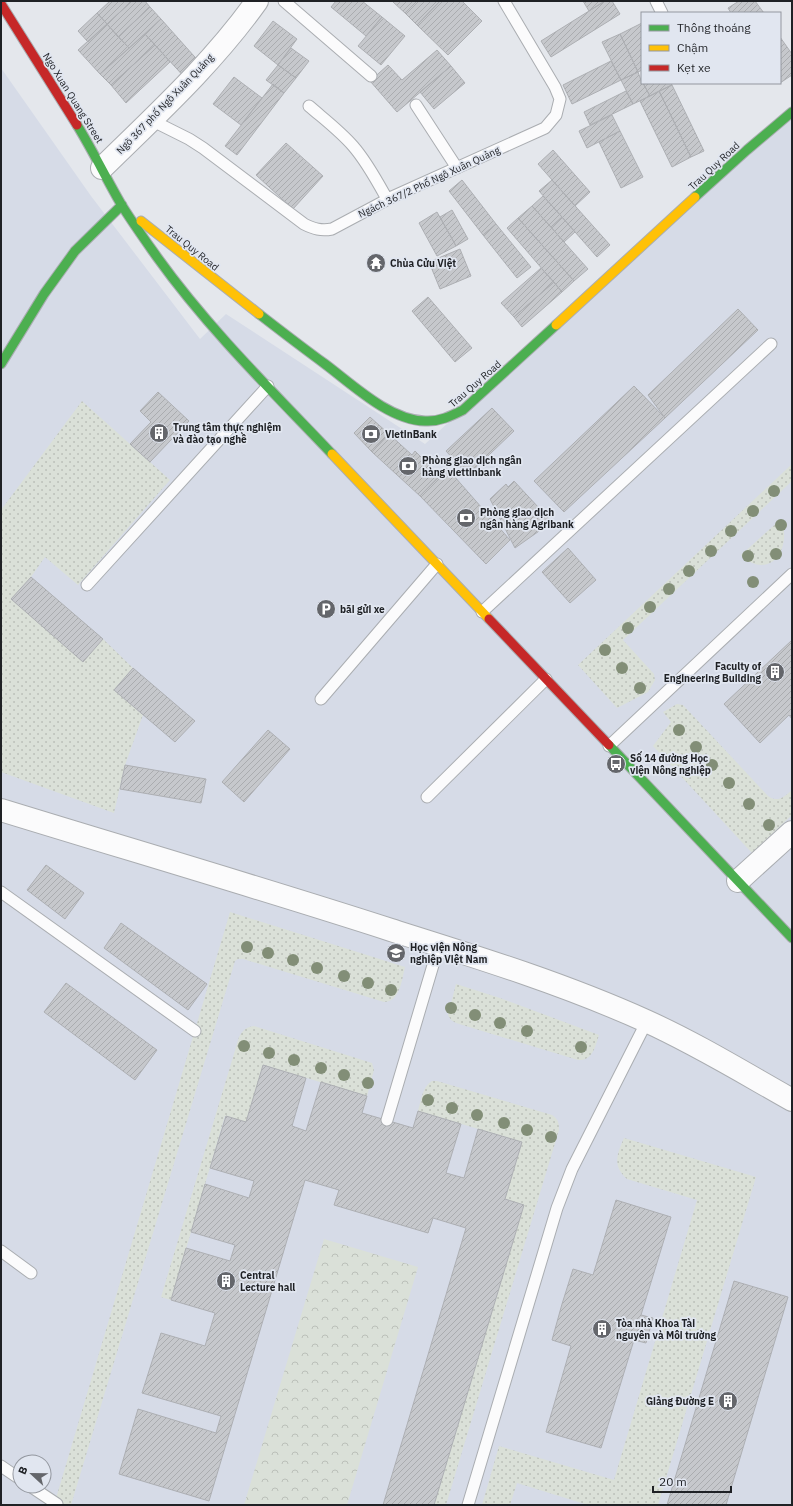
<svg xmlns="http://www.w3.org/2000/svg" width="793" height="1506" viewBox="0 0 793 1506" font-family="'IBM Plex Sans',sans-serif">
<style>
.built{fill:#d6dbe7;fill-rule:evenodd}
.grass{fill:url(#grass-dots)}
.park{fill:url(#park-crowns)}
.building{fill:url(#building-hatch);stroke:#adafb3}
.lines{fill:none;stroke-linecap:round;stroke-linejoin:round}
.lane-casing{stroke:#aaadb1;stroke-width:13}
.street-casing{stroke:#aaadb1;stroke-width:24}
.fast-casing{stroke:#aaadb1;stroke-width:11}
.slow-casing{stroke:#aaadb1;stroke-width:11}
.jam-casing{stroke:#aaadb1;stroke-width:11}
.lane{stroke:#fbfbfc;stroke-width:11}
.street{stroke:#fbfbfc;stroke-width:22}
.fast{stroke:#4caf50;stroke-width:9}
.slow{stroke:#ffc107;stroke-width:9}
.jam{stroke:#c62828;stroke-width:9}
.tree{fill:#828e77}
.labels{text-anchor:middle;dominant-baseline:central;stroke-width:3.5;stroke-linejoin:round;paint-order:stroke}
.street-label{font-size:10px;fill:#1f2125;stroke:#e1e6f0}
.poi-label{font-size:10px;font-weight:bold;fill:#1f2125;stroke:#e1e6f0;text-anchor:start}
</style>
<defs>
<pattern id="grass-dots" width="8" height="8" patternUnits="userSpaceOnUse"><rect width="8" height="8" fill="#dae0d8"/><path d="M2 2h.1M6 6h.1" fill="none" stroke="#bbc0b9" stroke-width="1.8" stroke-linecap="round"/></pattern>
<pattern id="park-crowns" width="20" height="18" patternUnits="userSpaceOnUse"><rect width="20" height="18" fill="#dae0d8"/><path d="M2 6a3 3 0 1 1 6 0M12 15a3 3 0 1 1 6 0" fill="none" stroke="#bbc0b9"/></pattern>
<pattern id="building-hatch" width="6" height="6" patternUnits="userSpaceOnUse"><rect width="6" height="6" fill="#c6c8cc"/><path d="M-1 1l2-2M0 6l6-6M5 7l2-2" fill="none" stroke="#aaacaf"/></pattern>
</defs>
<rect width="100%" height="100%" fill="#e4e7ec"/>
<!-- built -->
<path class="built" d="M1 68 91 196 200 339 226 314 425 444 787 112 792 118V1505H1ZM20 1462H44V1486H20Z"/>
<!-- grass -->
<path class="grass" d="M82 401 170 480 78 585 45 557 31 577 103 639 133 668 114 690 143 715 125 765 114 813 1 772V510Z
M792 464V481L623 640 654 674 655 680 648 692 617 708 578 665Z
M781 519C793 549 769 582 741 555Z
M677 704 683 705 768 796C778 803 784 797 792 790V815L752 853 653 746 671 722 663 712Z
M230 912 405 967C402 979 400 1002 384 1002L243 959H238L235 961 71 1505H54Z
M456 984 500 998 599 1035C595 1047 593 1061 578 1060L456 1023 451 1020 448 1015Z
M254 1026 372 1063 374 1070 367 1096 263 1065 246 1122 225 1116 171 1300 161 1297 239 1037C243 1030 246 1027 254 1026Z
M432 1081H437L552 1115C558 1119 559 1122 559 1130L446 1505H434L524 1205 505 1199 522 1142 418 1111C421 1101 422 1087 432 1081Z
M624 1138 756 1177 658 1505H588L517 1483 510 1505H482L499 1446 614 1480 697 1200 627 1179C612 1166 617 1154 624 1138Z"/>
<!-- park -->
<path class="park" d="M324 1239 418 1267 347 1505H244Z"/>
<!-- building -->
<path class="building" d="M110 1H132L107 24 97 13Z
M132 1H145L150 7 118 37 107 24Z
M336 1H362L382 17 366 36 331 7Z
M394 1H417L405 13 393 2Z
M417 1H440L417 25 405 13Z
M440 1H462L482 21 448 55 417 25Z
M583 1H605L589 11Z
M605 1H612L620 14 551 57 541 41Z
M739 1H755L764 13H731L728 8Z
M150 7 161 19 129 48 118 37Z
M97 13 107 24 88 42 78 31Z
M382 17 405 36 381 65 358 46Z
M161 19 202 65 187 80 145 34Z
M273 21 297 39 278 65 254 46Z
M642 23V70L638 72 620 34Z
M107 24 129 48 100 74 78 50Z
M145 34 155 45 111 85 100 74Z
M620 34 638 72 621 80 602 42Z
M780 37 792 54V75L780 83Z
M155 45 170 62 126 103 111 85Z
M291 48 309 61 296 78 278 65Z
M437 50 451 66 397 112 370 81 388 65 402 80Z
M611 61 621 80 572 104 563 85Z
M278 65 296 78 284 93 266 80Z
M451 66 465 83 434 109 420 92Z
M638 72 642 83H643L650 96 633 104 621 80Z
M234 77 262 98 241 125 213 104Z
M643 83H671L672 85 650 96Z
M273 84 284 93 237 155 225 146Z
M672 85 704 151 691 157 659 91Z
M626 91 633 104 590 125 584 112Z
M659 91 691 157 672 167 640 101Z
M612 115 620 131 587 148 579 131Z
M620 131 643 177 621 188 599 142Z
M286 143 323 176 293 209 256 175Z
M553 150 590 192 575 206 538 164Z
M462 180 496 224 483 235 449 191Z
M552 180 610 245 597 257 539 191Z
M543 196 562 217 551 227 532 206Z
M532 206 588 269 574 281 518 218Z
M452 210 468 239 456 246 440 217Z
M437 212 456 246 437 256 419 223Z
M562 217 575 232 564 242 551 227Z
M518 218 574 281 562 292 507 228Z
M496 224 531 267 517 278 483 235Z
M460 249 471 276 440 289 429 262Z
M541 268 554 282 514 317 501 303Z
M554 282 562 292 522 327 514 317Z
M428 297 472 348 455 362 412 311Z
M738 309 758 330 665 418 648 395Z
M634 386 665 418 564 512 534 481Z
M158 392 189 421 150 462 130 444 151 422 140 411Z
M492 408 514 431 468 475 446 451Z
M370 417 389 434 372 452 354 433Z
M389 434 412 455 415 451 440 476 420 496 372 452Z
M447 468 510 540 486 564 420 496Z
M514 481 552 522 515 548 490 499 506 484 508 487Z
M568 548 596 580 570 603 542 572Z
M31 577 103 639 83 662 11 599Z
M792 640V719L789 715 760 743 724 704Z
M133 668 195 721 175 742 114 690Z
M268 730 290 749 244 802 222 782Z
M125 765 206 779 201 803 120 789Z
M46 865 84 893 65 919 27 890Z
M121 923 207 984 188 1010 104 948Z
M66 983 157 1050 135 1080 44 1012Z
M263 1065 306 1078 292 1126 306 1131 321 1082 367 1096 362 1113 413 1128 418 1111 461 1124 446 1173 464 1178 478 1129 522 1142 505 1199 524 1205 434 1505H383L466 1228 433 1218 428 1233 334 1205 339 1190 305 1180 209 1501 119 1474 138 1409 216 1433 221 1416 142 1393 161 1333 205 1346 215 1313 171 1300 186 1248 230 1261 235 1245 191 1232 205 1184 249 1198 254 1181 210 1168 226 1116 246 1122Z
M616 1200 671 1217 641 1315 653 1318 646 1343 634 1340 601 1448 546 1432 571 1346 552 1340 562 1304 573 1269 593 1275Z
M734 1281 788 1297 726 1505H667Z"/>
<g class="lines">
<!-- lane casing -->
<g class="lane-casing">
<path id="lane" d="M284 1 371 76
M656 1 662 13
M416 105 457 168
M309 106C324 119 340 131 353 146 367 162 377 181 387 199
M151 120 189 139 203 148 304 224C314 229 321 231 332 229L392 197 545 128 556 115 560 99 555 87 504 1
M87 585 268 386
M482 612 771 344
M321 699 437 564
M609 746 792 574
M427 797 546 679
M1 892 195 1031
M387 1120 439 945
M1 1251 31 1273
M1 1466 20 1479
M30 1486 57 1504
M468 1505 557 1208 572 1169 647 1021"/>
</g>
<!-- street casing -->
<g class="street-casing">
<path id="street" d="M102 168C156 115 213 63 257 1
M1 810C131 850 261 888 391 930 477 957 564 984 646 1021 697 1044 744 1073 792 1100
M738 881 792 832"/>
</g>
<!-- fast casing -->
<g class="fast-casing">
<path id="fast" d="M77 125C93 151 106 178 121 204 132 222 145 240 157 257 208 328 271 390 332 454
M695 197 747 150 792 112
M259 314C281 331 303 348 325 364 353 385 389 420 425 421 439 422 451 416 463 410L556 325
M1 364 44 294 75 251 122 205
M609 745 792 938"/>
</g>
<!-- slow casing -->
<g class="slow-casing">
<path id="slow" d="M141 221 259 314
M556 325 695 197
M332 454 489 619"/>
</g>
<!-- jam casing -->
<g class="jam-casing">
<path id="jam" d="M1 4 77 125
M489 619 609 745"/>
</g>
<!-- lane -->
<use href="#lane" class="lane"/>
<!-- street -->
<use href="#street" class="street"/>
<!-- fast -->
<use href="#fast" class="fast"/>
<!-- slow -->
<use href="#slow" class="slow"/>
<!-- jam -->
<use href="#jam" class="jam"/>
</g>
<!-- trees -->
<g class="tree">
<circle cx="774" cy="491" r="6"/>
<circle cx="753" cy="511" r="6"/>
<circle cx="781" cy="525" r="6"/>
<circle cx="731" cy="531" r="6"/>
<circle cx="711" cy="551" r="6"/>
<circle cx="776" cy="554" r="6"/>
<circle cx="748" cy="556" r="6"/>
<circle cx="689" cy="571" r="6"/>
<circle cx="753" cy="582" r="6"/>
<circle cx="669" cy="589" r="6"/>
<circle cx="650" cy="607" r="6"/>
<circle cx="628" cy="628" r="6"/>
<circle cx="605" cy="650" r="6"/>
<circle cx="622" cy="668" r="6"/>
<circle cx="640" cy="688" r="6"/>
<circle cx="679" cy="730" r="6"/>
<circle cx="696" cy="747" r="6"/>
<circle cx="712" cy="765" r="6"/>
<circle cx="729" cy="783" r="6"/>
<circle cx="749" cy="804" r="6"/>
<circle cx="769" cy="825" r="6"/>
<circle cx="247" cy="947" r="6"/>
<circle cx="268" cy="953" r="6"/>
<circle cx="293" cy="960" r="6"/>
<circle cx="317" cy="968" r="6"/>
<circle cx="344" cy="976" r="6"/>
<circle cx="368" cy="983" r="6"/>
<circle cx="391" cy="990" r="6"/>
<circle cx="451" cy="1008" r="6"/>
<circle cx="475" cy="1015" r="6"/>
<circle cx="500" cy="1023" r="6"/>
<circle cx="527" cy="1031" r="6"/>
<circle cx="244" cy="1046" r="6"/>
<circle cx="581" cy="1047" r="6"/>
<circle cx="269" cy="1053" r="6"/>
<circle cx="294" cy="1060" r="6"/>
<circle cx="321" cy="1068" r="6"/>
<circle cx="344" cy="1075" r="6"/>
<circle cx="368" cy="1083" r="6"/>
<circle cx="428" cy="1100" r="6"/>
<circle cx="452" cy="1108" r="6"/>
<circle cx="477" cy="1115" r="6"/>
<circle cx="504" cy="1123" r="6"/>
<circle cx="527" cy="1130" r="6"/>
<circle cx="551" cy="1137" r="6"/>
</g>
<!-- icons -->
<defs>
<g id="temple-disc" transform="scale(1)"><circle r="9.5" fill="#64666b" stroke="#e1e6f0"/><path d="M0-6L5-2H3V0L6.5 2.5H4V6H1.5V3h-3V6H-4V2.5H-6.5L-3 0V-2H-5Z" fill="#fff"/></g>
<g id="building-disc" transform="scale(1)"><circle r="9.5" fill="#64666b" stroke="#e1e6f0"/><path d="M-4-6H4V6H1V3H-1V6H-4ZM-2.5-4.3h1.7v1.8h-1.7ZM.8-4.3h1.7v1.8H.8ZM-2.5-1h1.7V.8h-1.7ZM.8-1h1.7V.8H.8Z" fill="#fff"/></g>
<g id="bank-disc" transform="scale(1)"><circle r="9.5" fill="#64666b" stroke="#e1e6f0"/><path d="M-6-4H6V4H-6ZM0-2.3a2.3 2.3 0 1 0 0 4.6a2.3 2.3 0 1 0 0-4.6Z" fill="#fff"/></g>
<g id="parking-disc" transform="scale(1)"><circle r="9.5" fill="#64666b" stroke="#e1e6f0"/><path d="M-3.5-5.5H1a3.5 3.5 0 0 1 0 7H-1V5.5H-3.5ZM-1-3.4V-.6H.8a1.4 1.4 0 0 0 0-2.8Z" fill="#fff"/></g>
<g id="bus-disc" transform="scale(1)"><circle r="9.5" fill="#64666b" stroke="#e1e6f0"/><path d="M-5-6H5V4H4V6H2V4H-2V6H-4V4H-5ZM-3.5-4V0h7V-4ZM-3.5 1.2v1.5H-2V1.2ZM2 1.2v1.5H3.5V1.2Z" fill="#fff"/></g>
<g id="university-disc" transform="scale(1)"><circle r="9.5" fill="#64666b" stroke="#e1e6f0"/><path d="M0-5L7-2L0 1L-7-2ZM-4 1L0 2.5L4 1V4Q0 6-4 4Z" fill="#fff"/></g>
</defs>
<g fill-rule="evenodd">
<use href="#temple-disc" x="376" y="263"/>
<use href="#building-disc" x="159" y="433"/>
<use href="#bank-disc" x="371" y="434"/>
<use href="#bank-disc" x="408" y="466"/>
<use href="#bank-disc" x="466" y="518"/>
<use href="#parking-disc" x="326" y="609"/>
<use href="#building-disc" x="775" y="672"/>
<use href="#bus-disc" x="616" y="764"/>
<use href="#university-disc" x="396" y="953"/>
<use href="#building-disc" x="226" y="1281"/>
<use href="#building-disc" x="602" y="1329"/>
<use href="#building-disc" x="728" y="1401"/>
</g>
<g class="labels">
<!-- street labels -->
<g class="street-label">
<text transform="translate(73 98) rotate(58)">Ngo Xuan Quang Street</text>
<text transform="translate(165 104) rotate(-46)">Ngõ 367 phố Ngô Xuân Quảng</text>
<text transform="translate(714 166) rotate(-43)">Trau Quy Road</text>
<text transform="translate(429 182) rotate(-25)">Ngách 367/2 Phố Ngô Xuân Quảng</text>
<text transform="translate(192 248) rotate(39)">Trau Quy Road</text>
<text transform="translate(475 384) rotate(-41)">Trau Quy Road</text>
</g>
<!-- poi labels -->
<g class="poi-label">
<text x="390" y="263">Chùa Cửu Việt</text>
<text x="173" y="427">Trung tâm thực nghiệm<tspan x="173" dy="12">và đào tạo nghề</tspan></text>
<text x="385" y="434">VietinBank</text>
<text x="422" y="460">Phòng giao dịch ngân<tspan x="422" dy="12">hàng viettinbank</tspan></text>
<text x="480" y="512">Phòng giao dịch<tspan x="480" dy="12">ngân hàng Agribank</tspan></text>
<text x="340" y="609">bãi gửi xe</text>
<text x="761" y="666" text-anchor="end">Faculty of<tspan x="761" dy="12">Engineering Building</tspan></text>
<text x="630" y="758">Số 14 đường Học<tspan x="630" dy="12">viện Nông nghiệp</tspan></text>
<text x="410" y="947">Học viện Nông<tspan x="410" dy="12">nghiệp Việt Nam</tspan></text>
<text x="240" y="1275">Central<tspan x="240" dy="12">Lecture hall</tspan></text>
<text x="616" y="1323">Tòa nhà Khoa Tài<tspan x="616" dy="12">nguyên và Môi trường</tspan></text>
<text x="714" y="1401" text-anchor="end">Giảng Đường E</text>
</g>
</g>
<!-- border -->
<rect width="793" height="1506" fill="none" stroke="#1f2125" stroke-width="4"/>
<!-- legend -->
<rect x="641" y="12" width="140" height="72" fill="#e1e6f0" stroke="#93979f"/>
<rect x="649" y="25" width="20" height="6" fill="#4caf50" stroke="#93979f"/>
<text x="677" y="32" font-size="12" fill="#1f2125">Thông thoáng</text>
<rect x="649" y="45" width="20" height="6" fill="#ffc107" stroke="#93979f"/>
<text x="677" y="52" font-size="12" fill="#1f2125">Chậm</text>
<rect x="649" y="65" width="20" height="6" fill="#c62828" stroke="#93979f"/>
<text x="677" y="72" font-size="12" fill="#1f2125">Kẹt xe</text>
<!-- north arrow -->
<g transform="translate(32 1474) rotate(292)"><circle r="19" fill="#e1e6f0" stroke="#93979f"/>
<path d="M0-3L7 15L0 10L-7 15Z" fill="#64666b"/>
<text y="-6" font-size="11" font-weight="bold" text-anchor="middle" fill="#1f2125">B</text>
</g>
<!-- scale -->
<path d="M653 1486v6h78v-6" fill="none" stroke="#1f2125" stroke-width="2"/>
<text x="659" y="1486" font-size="12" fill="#1f2125" stroke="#e1e6f0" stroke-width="3" paint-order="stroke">20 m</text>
</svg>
